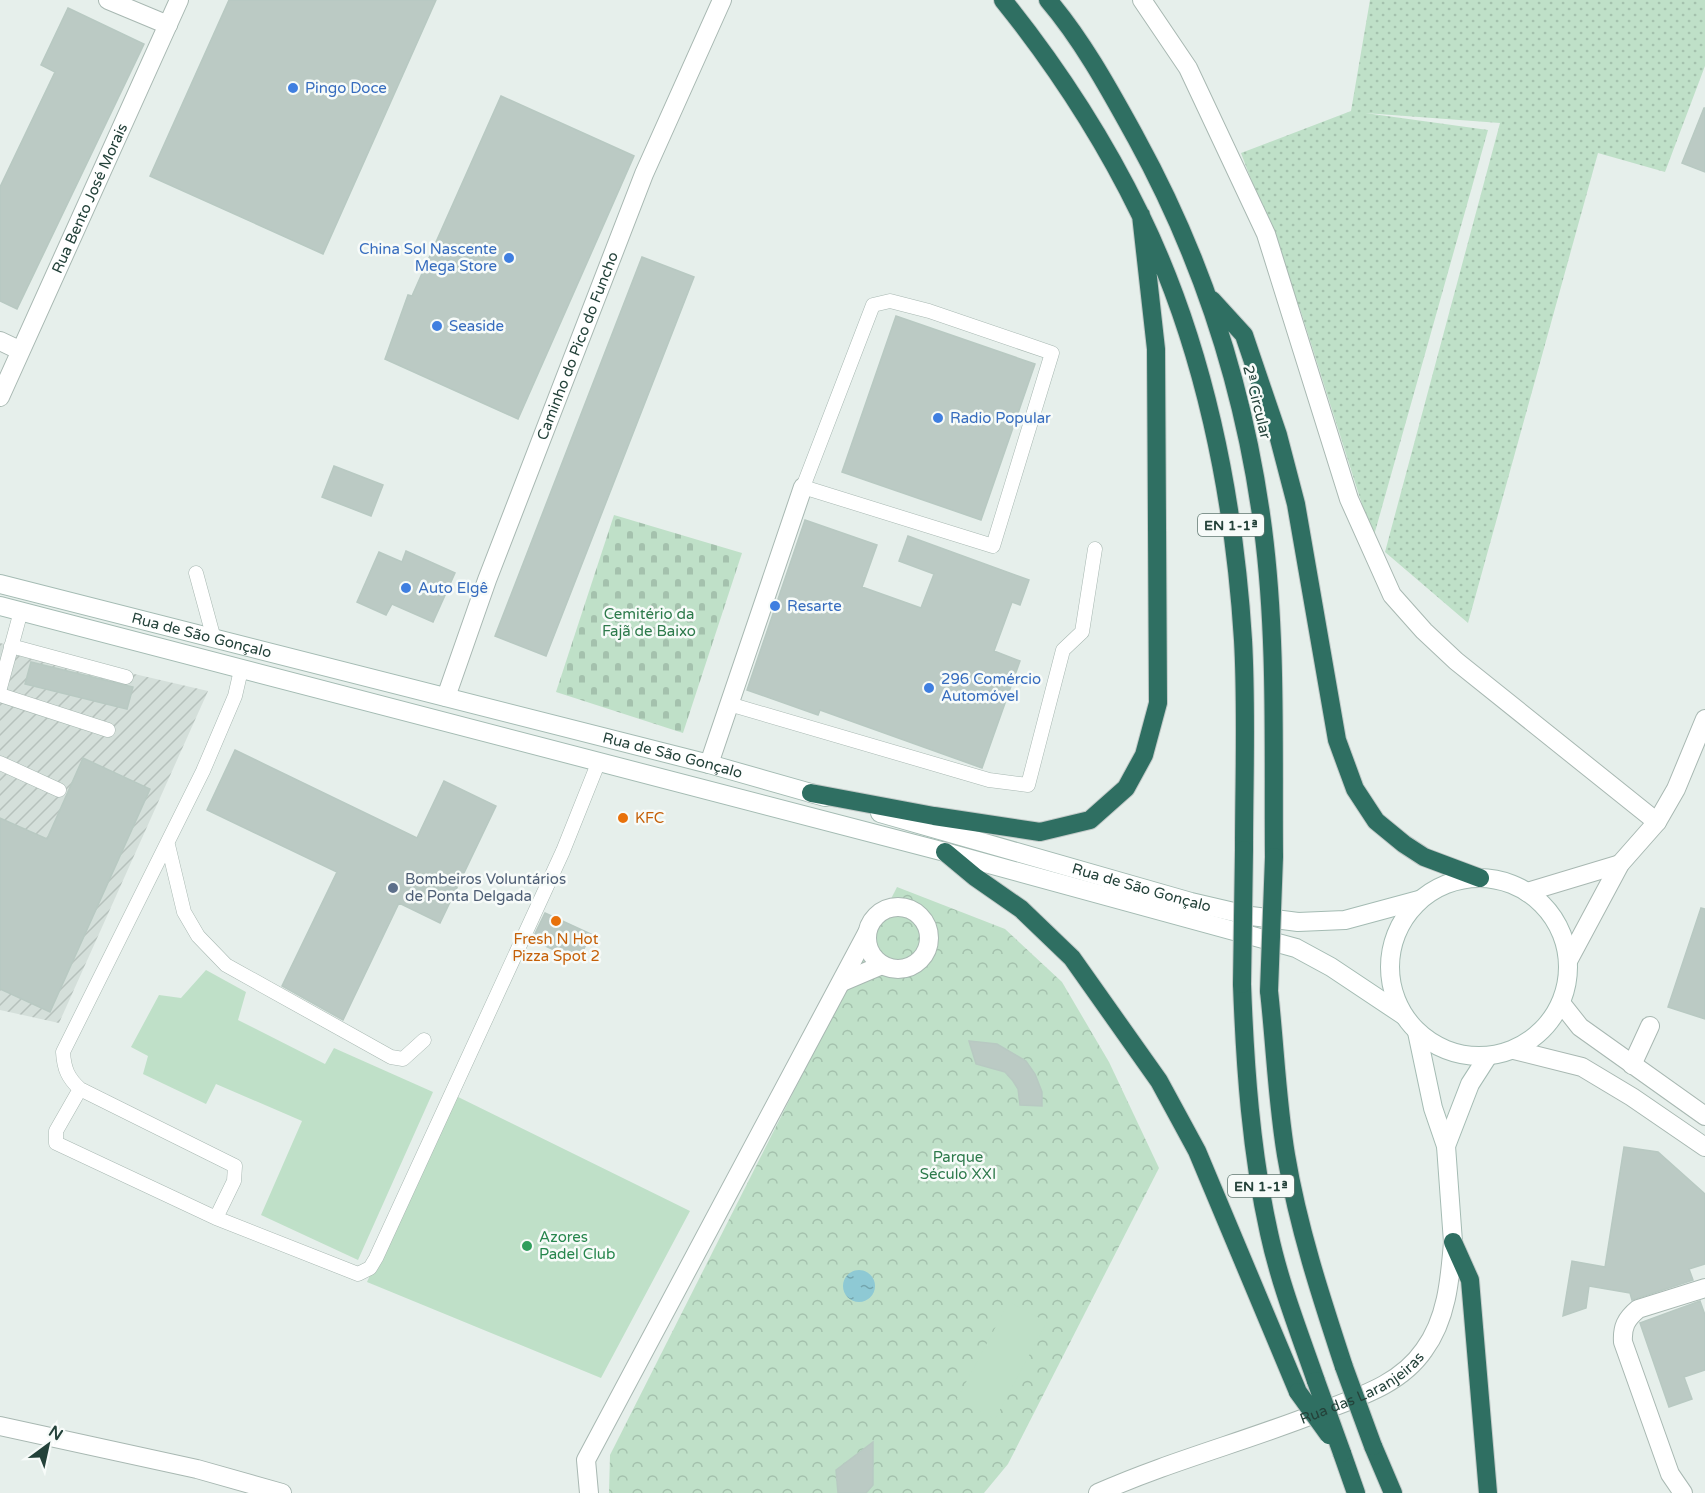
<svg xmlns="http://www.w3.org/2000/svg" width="1705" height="1493" viewBox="0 0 1705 1493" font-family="'Varela Round',sans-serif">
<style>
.industrial{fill:url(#industrial-furrows)}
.grass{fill:url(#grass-dots)}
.cemetery{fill:url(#cemetery-stones)}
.park{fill:url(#park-crowns)}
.pitch{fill:#bfe0c8}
.water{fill:url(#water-ripples)}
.building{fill:#bbcac4;stroke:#b8c9c2;stroke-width:1.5}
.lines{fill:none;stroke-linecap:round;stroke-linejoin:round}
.lane-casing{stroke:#a8b8b2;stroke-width:15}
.street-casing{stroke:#a8b8b2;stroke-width:20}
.secondary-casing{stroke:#a4bbb3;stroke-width:20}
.highway-casing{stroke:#c2cac8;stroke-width:20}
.lane{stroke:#fff;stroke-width:14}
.street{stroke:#fff;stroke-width:18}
.secondary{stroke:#fff;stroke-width:18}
.highway{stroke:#2f6f62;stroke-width:18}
.highway-bridge-casing{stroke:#c2cac8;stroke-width:20;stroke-linecap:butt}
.highway-bridge{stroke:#2f6f62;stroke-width:18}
.shop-dot{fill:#3f7fe0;stroke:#f7fbf9;stroke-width:2}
.food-dot{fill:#e8710a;stroke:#f7fbf9;stroke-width:2}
.service-dot{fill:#5c6f8a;stroke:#f7fbf9;stroke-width:2}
.leisure-dot{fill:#2e9e5b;stroke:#f7fbf9;stroke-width:2}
.labels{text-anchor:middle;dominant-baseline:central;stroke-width:5;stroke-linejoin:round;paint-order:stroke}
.shield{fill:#f7fbf9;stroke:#637a73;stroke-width:1.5}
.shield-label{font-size:14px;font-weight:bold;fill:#24423a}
.shop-label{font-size:15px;fill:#366cbe;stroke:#f7fbf9;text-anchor:start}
.street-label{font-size:15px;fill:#24423a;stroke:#f7fbf9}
.park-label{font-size:15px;fill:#2d7a4b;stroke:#f7fbf9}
.food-label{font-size:15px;fill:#c56008;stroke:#f7fbf9;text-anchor:start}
.service-label{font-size:15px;fill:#4e5e75;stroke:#f7fbf9;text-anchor:start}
.leisure-label{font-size:15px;fill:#27864d;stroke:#f7fbf9;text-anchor:start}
</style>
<defs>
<pattern id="industrial-furrows" width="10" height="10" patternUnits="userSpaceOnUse" patternTransform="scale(1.5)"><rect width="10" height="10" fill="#d4dfda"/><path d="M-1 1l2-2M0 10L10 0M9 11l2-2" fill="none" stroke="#b6c1bc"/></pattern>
<pattern id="grass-dots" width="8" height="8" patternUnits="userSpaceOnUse" patternTransform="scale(1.5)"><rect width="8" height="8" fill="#bfe0c8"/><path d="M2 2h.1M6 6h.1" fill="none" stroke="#a4c1ad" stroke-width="1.8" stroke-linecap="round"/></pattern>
<pattern id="cemetery-stones" width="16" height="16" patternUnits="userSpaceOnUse" patternTransform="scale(1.5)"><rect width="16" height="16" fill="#bfe0c8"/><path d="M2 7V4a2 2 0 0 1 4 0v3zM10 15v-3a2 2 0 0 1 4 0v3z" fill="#a4c1ad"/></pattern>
<pattern id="park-crowns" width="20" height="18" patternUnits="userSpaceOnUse" patternTransform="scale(1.5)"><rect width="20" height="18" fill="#bfe0c8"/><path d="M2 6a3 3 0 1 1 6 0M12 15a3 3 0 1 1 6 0" fill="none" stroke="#a4c1ad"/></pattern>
<pattern id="water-ripples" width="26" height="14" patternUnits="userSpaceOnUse" patternTransform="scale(1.5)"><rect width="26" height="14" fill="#8ec9d4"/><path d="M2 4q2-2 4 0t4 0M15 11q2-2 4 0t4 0" fill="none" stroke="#74a5ad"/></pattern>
</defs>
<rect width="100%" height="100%" fill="#e6efeb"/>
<!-- industrial -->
<path class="industrial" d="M0 643 208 691 59 1023 0 1010Z"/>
<!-- grass -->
<path class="grass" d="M1370 0H1705V66L1665 172 1598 153 1468 623 1385 552 1500 123 1365 113 1488 130 1373 539 1301 312 1241 153 1351 111Z"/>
<!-- cemetery -->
<path class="cemetery" d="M614 515 742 553 683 733 556 692Z"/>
<!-- park -->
<path class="park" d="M897 887 1005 929 1062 982 1109 1062 1159 1168 1008 1464 984 1493H609L610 1455Z"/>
<!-- pitch -->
<path class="pitch" d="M206 970 246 992 238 1020 325 1064 334 1048 433 1092 358 1260 261 1215 302 1121 216 1084 206 1104 143 1074 148 1056 131 1047 159 995 181 998Z
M452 1094 690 1211 601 1378 367 1282Z
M1009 1302 1047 1322 995 1419 957 1399Z"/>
<!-- water -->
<path class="water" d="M843 1286a16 16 0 1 1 32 0a16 16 0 1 1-32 0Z"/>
<!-- building -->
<path class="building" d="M229 0H436L323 254 150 176Z
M68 8 144 44 17 309 0 301V187L55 72 41 65Z
M501 96 634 156 518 419 385 359 408 295 412 296Z
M1704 108H1705V172L1682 163Z
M642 257 694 277 546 656 495 636Z
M896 316 1035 364 981 520 842 472Z
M334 466 383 485 371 516 322 497Z
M805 520 877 545 862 587 921 608 934 574 899 561 908 536 1029 580 1020 605 1012 602 994 651 1020 661 982 768 820 710 818 715 747 690Z
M406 551 455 573 433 622 392 604 386 615 357 602 379 552 402 562Z
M31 662 133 687 127 709 25 684Z
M235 750 417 838 444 781 496 806 440 923 399 903 343 1020 282 986 337 872 207 810Z
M83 758 150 789 50 1012 0 989V818L47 839Z
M1701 908 1705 909V1019L1668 1007Z
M545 913 591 934 578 961 532 940Z
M969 1041 997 1044 1026 1061 1035 1074 1042 1092V1106L1020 1105 1018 1089 1013 1081 1005 1072 976 1064Z
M1624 1147 1658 1152 1705 1194V1264L1689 1269 1693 1280 1632 1300 1630 1293 1589 1286 1586 1308 1563 1316 1572 1261 1605 1267Z
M1700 1301 1705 1315V1370L1684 1377 1692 1399 1669 1407 1640 1323Z
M873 1442V1485L866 1493H838L836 1470Z"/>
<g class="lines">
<!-- lane casing -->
<g class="lane-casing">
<path id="lane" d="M890 301 929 311 1052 353 993 546 803 487 873 305Z
M196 573 214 639
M11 646 126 677
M241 670 235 696 203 771 63 1052C64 1069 68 1078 80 1089L235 1166 234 1181 216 1218 358 1274 370 1268 376 1258 563 851 599 761
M0 688 21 611
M0 695 108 730
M729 704 989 780 1028 785 1063 650 1082 632 1095 549
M0 763 59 790
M168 845 184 912 198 936 226 965 391 1057 403 1059 424 1040
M80 1089 56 1131V1143L216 1218"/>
</g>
<!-- street casing -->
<g class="street-casing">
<g id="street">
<path d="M108 0 168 25"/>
<path d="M1142 0 1188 68 1266 234 1349 499 1392 595 1424 631 1456 661 1657 822"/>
<path d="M0 341 19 350"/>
<path id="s1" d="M0 397 179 0"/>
<path id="s2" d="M446 697 487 580 644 174 722 0"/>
<path d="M709 764 803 487"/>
<path d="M1527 892 1620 864"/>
<circle cx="898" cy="938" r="31"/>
<path d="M1568 961 1620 864 1657 822 1676 789 1705 719"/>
<path d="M842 982 882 965"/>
<path d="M1561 1003 1580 1027 1705 1116"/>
<path d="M1514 1050 1582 1067 1632 1097 1705 1147"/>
<path d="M1632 1065 1650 1026"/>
<path d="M0 1426 197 1469 282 1493"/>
<path d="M589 1493 586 1460 867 933"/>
<path id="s3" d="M1098 1493C1170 1461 1247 1441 1320 1412 1358 1397 1400 1385 1424 1350 1447 1319 1450 1279 1453 1242"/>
<path d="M1683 1493 1670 1474 1623 1342C1622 1327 1626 1319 1638 1309L1705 1288"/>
</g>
</g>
<!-- secondary casing -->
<g class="secondary-casing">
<g id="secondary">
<path id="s4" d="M0 584 709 764 825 797"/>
<path d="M0 606 945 852 1296 948 1331 967 1403 1015"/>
<path id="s5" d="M880 813 1191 902 1251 916 1298 922 1345 920 1419 900"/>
<circle cx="1479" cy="967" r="89"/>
<path d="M1417 1032 1433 1108 1446 1146 1453 1242"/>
<path d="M1446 1146 1470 1084 1488 1056"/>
</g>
</g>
<!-- highway casing -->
<g class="highway-casing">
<path id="highway" d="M1003 0C1056 66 1103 138 1140 214 1204 345 1234 496 1243 640 1247 710 1244 780 1244 850
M1048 0C1083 41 1110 91 1136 138 1203 260 1245 391 1263 529 1277 637 1273 748 1274 857
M1212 300 1244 335 1278 435 1296 504 1337 740 1355 789 1376 821 1404 844 1424 857 1480 878
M811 793 934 816 1040 832 1090 820 1126 788 1144 755 1158 703 1156 349 1141 215
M945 852 975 877 1021 909 1072 958 1159 1081 1197 1151 1298 1392
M1242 984C1245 1067 1251 1152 1269 1233 1280 1284 1299 1332 1316 1381
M1269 991C1275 1045 1277 1101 1286 1155 1298 1227 1321 1297 1344 1367
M1453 1242 1470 1280 1488 1493
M1373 1446 1393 1493
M1342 1453 1356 1493"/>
</g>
<!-- lane -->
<use href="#lane" class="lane"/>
<!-- street -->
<use href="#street" class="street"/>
<!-- secondary -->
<use href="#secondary" class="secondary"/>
<!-- highway -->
<use href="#highway" class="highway"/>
<!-- highway-bridge casing -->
<g class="highway-bridge-casing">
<path id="highway-bridge" d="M1242 984 1244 850
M1269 991 1274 857
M1344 1367 1373 1446
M1316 1381 1342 1453
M1298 1392 1329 1435"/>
</g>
<!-- highway-bridge -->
<use href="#highway-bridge" class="highway-bridge"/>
</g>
<!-- markers -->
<g class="shop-dot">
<circle cx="293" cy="88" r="6"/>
<circle cx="509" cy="258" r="6"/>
<circle cx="437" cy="326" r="6"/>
<circle cx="938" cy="418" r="6"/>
<circle cx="406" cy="588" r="6"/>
<circle cx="775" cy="606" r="6"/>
<circle cx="929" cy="688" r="6"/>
</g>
<g class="food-dot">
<circle cx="623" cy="818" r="6"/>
<circle cx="556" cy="921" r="6"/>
</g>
<circle class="service-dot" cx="393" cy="888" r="6"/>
<circle class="leisure-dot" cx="527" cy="1246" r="6"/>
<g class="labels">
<!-- shield labels -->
<g class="shield">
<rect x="1198" y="514" width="66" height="22" rx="4.5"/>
<rect x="1228" y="1175" width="66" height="22" rx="4.5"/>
</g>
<g class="shield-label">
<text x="1231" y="525">EN 1-1ª</text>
<text x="1261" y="1186">EN 1-1ª</text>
</g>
<!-- shop labels -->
<g class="shop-label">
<text x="305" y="88">Pingo Doce</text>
<text x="497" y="249" text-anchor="end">China Sol Nascente<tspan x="497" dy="17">Mega Store</tspan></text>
<text x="449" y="326">Seaside</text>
<text x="950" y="418">Radio Popular</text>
<text x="418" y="588">Auto Elgê</text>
<text x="787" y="606">Resarte</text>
<text x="941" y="679">296 Comércio<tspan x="941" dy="17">Automóvel</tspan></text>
</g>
<!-- street labels -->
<g class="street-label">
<text stroke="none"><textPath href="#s1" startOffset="218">Rua Bento José Morais</textPath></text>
<text stroke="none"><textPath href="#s2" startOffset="375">Caminho do Pico do Funcho</textPath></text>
<text transform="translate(1257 402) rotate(76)">2ª Circular</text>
<text stroke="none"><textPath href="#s4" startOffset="208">Rua de São Gonçalo</textPath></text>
<text stroke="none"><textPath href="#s4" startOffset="694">Rua de São Gonçalo</textPath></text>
<text stroke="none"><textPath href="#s5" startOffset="272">Rua de São Gonçalo</textPath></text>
<text stroke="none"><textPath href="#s3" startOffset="285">Rua das Laranjeiras</textPath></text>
</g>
<!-- park labels -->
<g class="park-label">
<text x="649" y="614">Cemitério da<tspan x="649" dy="17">Fajã de Baixo</tspan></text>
<text x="958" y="1157">Parque<tspan x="958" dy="17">Século XXI</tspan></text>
</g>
<!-- food labels -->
<g class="food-label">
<text x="635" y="818">KFC</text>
<text x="556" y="939" text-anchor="middle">Fresh N Hot<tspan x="556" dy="17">Pizza Spot 2</tspan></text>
</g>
<!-- service labels -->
<g class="service-label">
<text x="405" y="879">Bombeiros Voluntários<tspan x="405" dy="17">de Ponta Delgada</tspan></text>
</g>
<!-- leisure labels -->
<g class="leisure-label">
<text x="539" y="1237">Azores<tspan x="539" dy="17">Padel Club</tspan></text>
</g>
</g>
<!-- north arrow -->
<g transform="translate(48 1445) rotate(33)" stroke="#f7fbf9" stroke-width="4.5" paint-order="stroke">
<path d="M0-4.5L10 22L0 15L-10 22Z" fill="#24423a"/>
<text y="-9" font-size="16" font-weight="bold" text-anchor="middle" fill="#24423a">N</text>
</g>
</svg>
